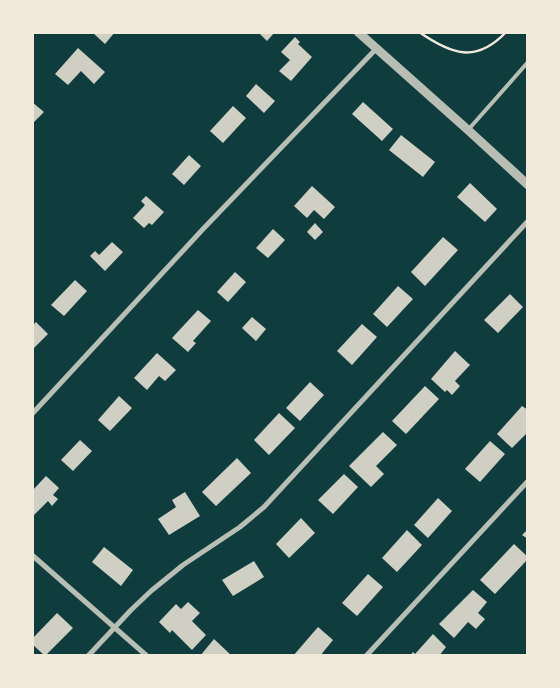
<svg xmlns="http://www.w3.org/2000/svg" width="560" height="688" viewBox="0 0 560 688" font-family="'Noto Sans',sans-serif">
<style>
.building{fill:#cfcfc3}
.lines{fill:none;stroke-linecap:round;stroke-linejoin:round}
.path{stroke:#f1e9da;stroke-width:2.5}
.service{stroke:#b8beb3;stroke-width:4}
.minor{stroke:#b8beb3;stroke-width:5}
.tertiary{stroke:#b8beb3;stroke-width:9}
</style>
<rect width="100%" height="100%" fill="#0f3d3e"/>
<!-- building -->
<path class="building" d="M92 32H115L105 44Z
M258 32H275L267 41Z
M295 37 300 42 298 44 312 57 291 81 279 71 290 60 281 52Z
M78 48 105 72 94 84 81 71 68 85 55 74Z
M256 84 275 101 264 113 246 96Z
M32 102 44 112 32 124Z
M363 102 393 129 382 141 352 114Z
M233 106 246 118 223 143 210 131Z
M401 135 435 162 423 177 389 150Z
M189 155 201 166 184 185 172 174Z
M470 183 497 209 485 222 457 197Z
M312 186 335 207 324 219 314 210 307 218 294 206Z
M146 196 164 212 152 225 149 223 144 228 133 218 145 205 141 201Z
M315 223 323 232 315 240 307 232Z
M273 229 285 240 268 258 256 248Z
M443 237 458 250 425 286 411 272Z
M112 242 123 252 105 271 90 256 95 251 99 255Z
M235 272 246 282 228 302 217 292Z
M75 280 87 291 64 316 51 305Z
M398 286 413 299 387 327 373 314Z
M510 294 523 307 498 333 484 320Z
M198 310 211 321 193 341 196 343 188 352 172 338Z
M252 317 266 329 256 341 242 328Z
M36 322 48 334 32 350V326Z
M362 324 377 337 352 365 337 351Z
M455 351 470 365 455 381 460 386 452 395 447 390 445 392 431 379Z
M157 353 176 370 165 381 159 376 147 390 134 378Z
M310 382 324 395 300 421 286 408Z
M425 386 439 399 406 434 392 421Z
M119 396 132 408 110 431 98 420Z
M522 406 528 410V432L512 448 497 434Z
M279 413 295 428 269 455 254 440Z
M383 432 397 445 376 466 384 474 371 487 349 466Z
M80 440 92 451 73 471 61 460Z
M490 441 505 454 480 482 465 469Z
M237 458 251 473 216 506 202 492Z
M344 474 358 487 333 514 318 500Z
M46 476 59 488 53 495 58 499 52 506 48 501 32 517V491Z
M185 492 200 516 169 535 158 519 176 507 172 500Z
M438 498 452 511 428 538 414 525Z
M301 518 315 533 289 558 276 544Z
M528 529V539L522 535Z
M407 530 422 545 397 572 382 558Z
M514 544 528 557V559L495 594 480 580Z
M104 547 133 570 121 586 92 562Z
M254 561 264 577 233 596 222 580Z
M368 574 383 587 357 616 342 603Z
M473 590 487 602 478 613 485 619 476 629 468 622 454 638 439 624Z
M188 602 200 613 192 621 206 635 192 650 172 630 170 633 159 622 176 604 181 609Z
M57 613 73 628 45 656 32 644V639Z
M318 627 333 640 320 656H293Z
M433 634 446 647 439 656H410L413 652 415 654Z
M214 639 232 656H200Z"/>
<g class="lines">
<!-- path -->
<path class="path" d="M419 32C451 54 476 64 506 32"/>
<!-- service -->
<path class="service" d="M468 130 528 62"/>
<!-- minor -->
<path class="minor" d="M32 414 204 228 376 49
M32 555 147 656
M88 656 131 610 151 591 183 565 240 527 264 507 528 221
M366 656 528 481"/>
<!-- tertiary -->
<path class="tertiary" d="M358 32 468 130 528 185"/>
</g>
<!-- border -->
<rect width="560" height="688" fill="none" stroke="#f1e9da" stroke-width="68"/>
</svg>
